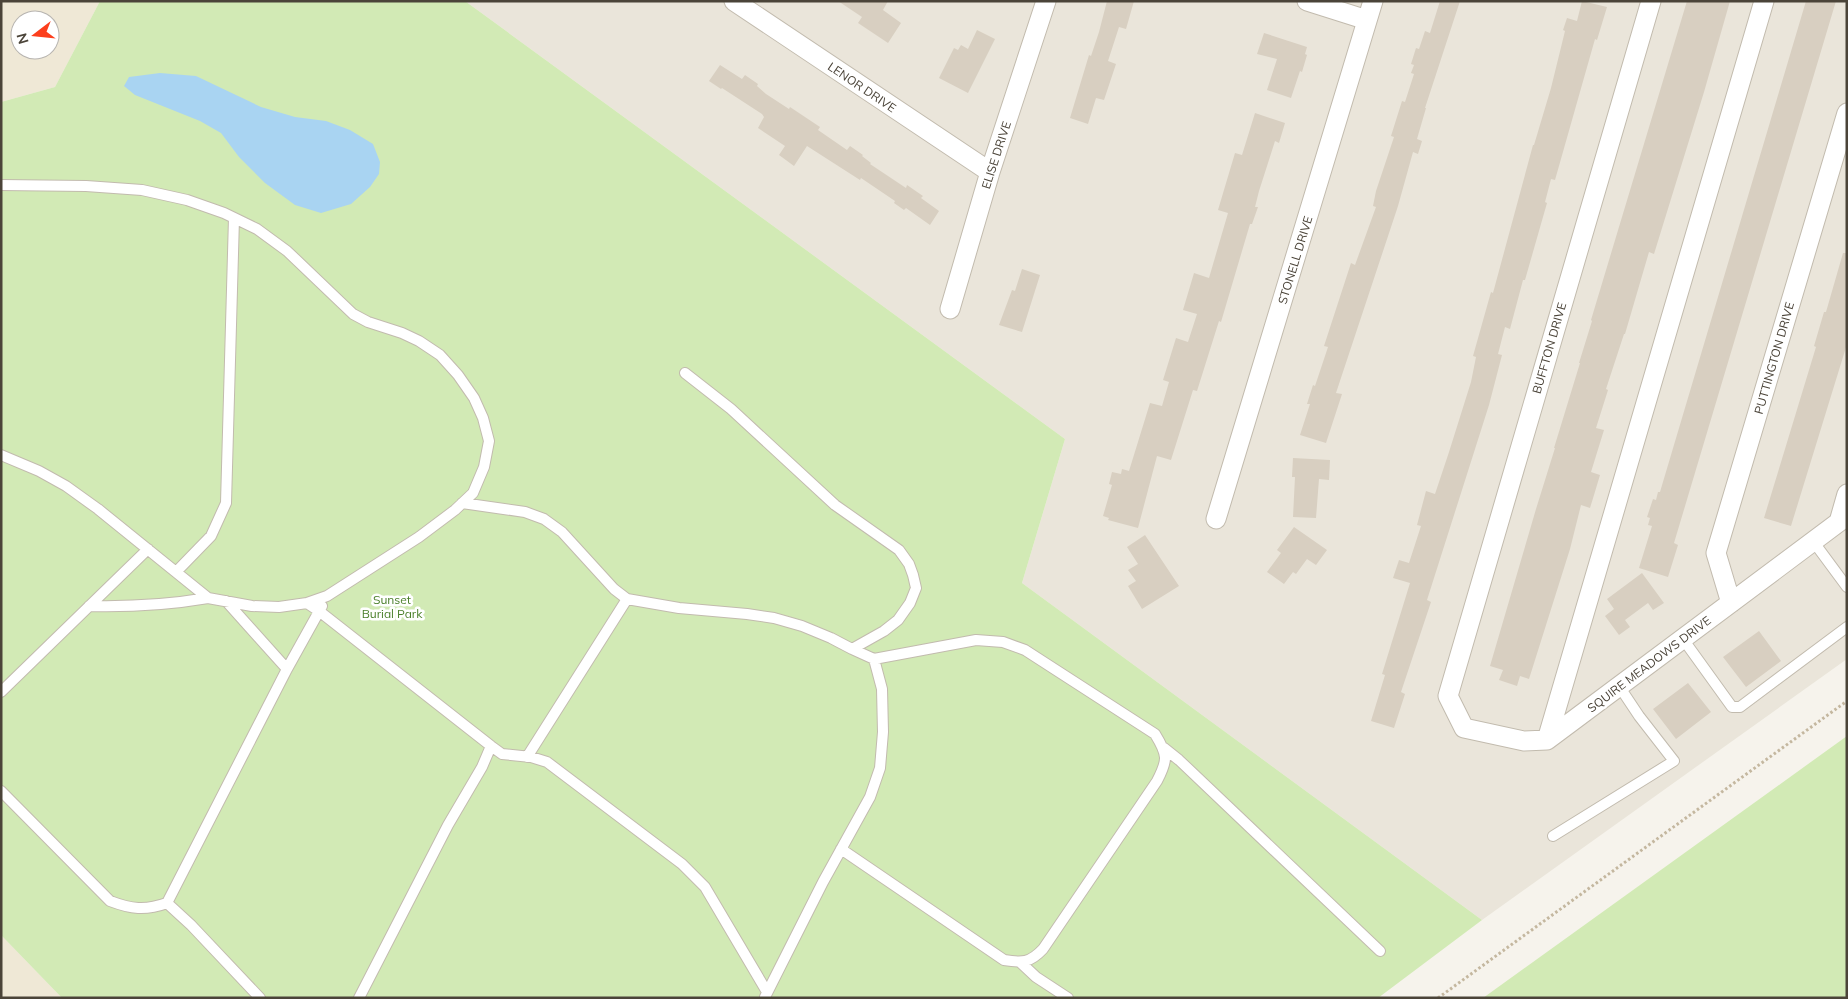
<svg xmlns="http://www.w3.org/2000/svg" width="1848" height="999" viewBox="0 0 1848 999" font-family="Mulish,sans-serif">
<style>
.residential{fill:#eae5da}
.education{fill:#efe8d6;fill-rule:evenodd}
.green{fill:#d2eab5}
.water{fill:#a9d4f2}
.building{fill:#d8cfc1}
.lines{fill:none;stroke-linecap:round;stroke-linejoin:round}
.lane-casing{stroke:#c2bbae;stroke-width:12}
.street-casing{stroke:#c2bbae;stroke-width:21}
.path{stroke:#c4b79f;stroke-width:3;stroke-dasharray:2.5 2.5;stroke-linecap:butt}
.lane{stroke:#fff;stroke-width:10}
.street{stroke:#fff;stroke-width:19}
.labels{text-anchor:middle;dominant-baseline:central;stroke-width:5;stroke-linejoin:round;paint-order:stroke}
.street-label{font-size:12px;fill:#4b4439;stroke:#fff}
.park-label{font-size:12px;fill:#4a7f2a;stroke:#fff}
</style>
<rect width="100%" height="100%" fill="#f6f3ec"/>
<!-- residential -->
<path class="residential" d="M465 1H1847V659L1482 920 1022 583 1065 439Z"/>
<!-- education -->
<path class="education" d="M1 1H100L55 87 1 102ZM20 20H50V50H20Z
M1 935 62 998H1Z"/>
<!-- green -->
<path class="green" d="M100 1H465L1065 439 1022 583 1482 920 1378 998H62L1 935V102L55 87Z
M1847 736V998H1483Z"/>
<!-- water -->
<path class="water" d="M160 73 196 76 261 107 295 117 326 121 350 130 373 144 380 162 379 174 370 187 351 204 321 213 295 205 265 183 239 157 221 133 200 121 135 95 124 86 129 77Z"/>
<!-- building -->
<path class="building" d="M838 1H888L883 10 901 23 888 43 858 23 862 17Z
M1107 1H1134L1126 29 1119 27 1108 61 1116 64 1104 100 1096 98 1088 124 1070 118 1089 55 1091 56 1099 32Z
M1440 1H1460L1425 108H1426L1417 139 1422 141 1418 154 1413 152 1398 206 1336 393 1342 394 1326 443 1300 435 1310 404H1307L1313 385 1315 386 1328 347 1324 346 1351 263 1355 265 1376 207 1373 206 1376 191 1394 137 1391 136 1402 101 1405 102 1414 74 1411 73 1414 65 1411 64 1416 48 1419 49 1425 31 1430 33Z
M1582 1 1607 7 1597 40 1595 39 1555 180 1551 179 1545 202 1547 203 1525 280H1523L1510 329 1505 327 1498 354 1502 355 1489 405 1427 600 1431 602 1401 692 1405 694 1394 728 1371 721 1385 675 1382 674 1410 583 1393 578 1399 560 1409 563 1421 526 1417 525 1426 491 1435 494 1449 452 1471 382 1476 357 1473 356 1491 292 1493 293 1533 145H1534L1551 88 1565 31 1563 30 1567 18 1577 21Z
M1687 1H1730L1704 92 1654 254 1649 252 1625 334H1624L1606 389 1608 390 1596 428 1604 430 1591 472 1600 475 1594 495 1590 508 1581 505 1570 549 1529 679 1520 676 1517 686 1499 680 1503 670 1490 666 1536 509 1555 448H1554L1580 363H1579L1592 321 1591 320Z
M1806 1H1836L1674 543 1678 545 1668 577 1639 568 1652 526 1648 525 1650 518 1647 517 1653 499 1656 500 1658 492H1660Z
M977 30 995 39 968 93 939 78 954 48 958 50 961 45 968 49Z
M1264 33 1307 47 1305 54 1307 55 1302 72 1300 71 1291 98 1267 90 1277 59 1257 54Z
M720 65 742 79 745 75 758 84 757 86 766 94 789 109 790 107 820 127 818 130 847 150 850 146 863 155 862 156 871 163 870 164 906 188 907 185 923 196 921 198 939 211 930 225 906 208 904 210 894 203 895 201 861 178 860 180 807 146 794 166 779 155 785 146 758 128 764 117 762 114 722 88 721 89 709 81Z
M1255 113 1285 123 1279 143 1275 141 1259 191 1255 207H1258L1252 224H1250L1221 322 1219 321 1197 391 1193 390 1171 460 1157 456 1138 528 1108 520 1109 518 1103 516 1112 485 1109 484 1112 472 1121 474 1122 469 1129 471 1150 403 1162 406 1169 382 1163 380 1176 338 1188 342 1197 314 1183 310 1194 273 1209 278 1228 213 1218 210 1235 153 1242 155Z
M1843 253H1847V344L1791 526 1764 518 1816 347 1814 346 1824 312H1826Z
M1022 269 1040 275 1022 332 999 325 1012 290 1015 291Z
M1293 458 1330 460 1329 480 1319 479 1316 518 1293 517 1295 477H1292Z
M1294 527 1327 550 1316 565 1307 559 1296 574 1293 572 1284 584 1267 572 1281 553 1277 550Z
M1145 535 1179 586 1142 609 1128 586 1136 581 1128 570 1138 564 1127 547Z
M1642 573 1664 603 1653 610 1648 603 1625 620 1630 627 1619 635 1605 616 1614 609 1607 599Z
M1759 631 1781 661 1746 687 1723 657Z
M1688 683 1711 712 1676 739 1653 709Z"/>
<g class="lines">
<!-- lane casing -->
<g class="lane-casing">
<path id="lane" d="M1 185 86 186 142 190 187 200 224 213 257 229 287 251 353 314 368 322 402 333 419 341 440 355 458 375 474 398 483 418 489 441 484 467 473 493 455 510 419 537 327 596 307 603 279 607 252 606 208 598 98 509 66 486 39 471 1 455
M685 373 731 409 835 505 899 550 909 564 913 575 916 588 910 603 898 620 884 631 852 649
M462 503 525 512 544 519 562 532 614 589 627 599 679 608 747 614 774 618 802 626 831 638 852 649 874 659 976 640 1003 642 1025 650 1155 734C1168 755 1168 760 1157 781L1043 949C1030 963 1022 963 1004 960L841 849
M1813 541 1847 587
M176 572 211 536 226 503 234 218
M226 601 287 669
M307 603 319 611 491 746 502 754 531 757 547 762 682 864 705 887 767 992
M89 606C131 607 167 605 208 598
M1683 639 1732 707H1740L1847 627
M1 692 148 549
M1164 748 1179 760 1380 951
M527 757 627 599
M1 791 110 901C131 909 145 911 167 903L287 669 322 606
M1553 836 1674 761 1639 716 1619 686
M167 903 191 925 260 998
M1020 962 1036 977 1068 998
M765 997 823 882 870 797 880 768 883 732 882 689 874 659
M359 998 448 825 482 767 491 746"/>
</g>
<!-- street casing -->
<g class="street-casing">
<path id="street" d="M734 1 990 172
M1307 1 1367 20
M1651 1 1448 696 1464 728 1524 741 1547 740 1847 516
M950 309 990 172 1046 1
M1216 519 1373 1
M1839 522 1847 494
M1731 603 1716 553 1847 113
M1547 740 1764 1"/>
</g>
<!-- path -->
<path class="path" d="M1438 998 1847 701"/>
<!-- lane -->
<use href="#lane" class="lane"/>
<!-- street -->
<use href="#street" class="street"/>
</g>
<g class="labels">
<!-- street labels -->
<g class="street-label">
<text transform="translate(862 87) rotate(34)">LENOR DRIVE</text>
<text transform="translate(996 155) rotate(-72)">ELISE DRIVE</text>
<text transform="translate(1295 260) rotate(-73)">STONELL DRIVE</text>
<text transform="translate(1549 348) rotate(-74)">BUFFTON DRIVE</text>
<text transform="translate(1774 358) rotate(-74)">PUTTINGTON DRIVE</text>
<text transform="translate(1649 664) rotate(-37)">SQUIRE MEADOWS DRIVE</text>
</g>
<!-- park labels -->
<g class="park-label">
<text x="392" y="599">Sunset<tspan x="392" dy="14">Burial Park</tspan></text>
</g>
</g>
<!-- border -->
<rect width="1848" height="999" fill="none" stroke="#4b4439" stroke-width="5"/>
<!-- north arrow -->
<g transform="translate(35 35) rotate(254)"><circle r="24" fill="#ffffff" stroke="#b7b4b0"/>
<path d="M0-4L9 19L0 12L-9 19Z" fill="#fc3f1d"/>
<text y="-8" font-size="14" font-weight="bold" text-anchor="middle" fill="#4b4439">N</text>
</g>
</svg>
